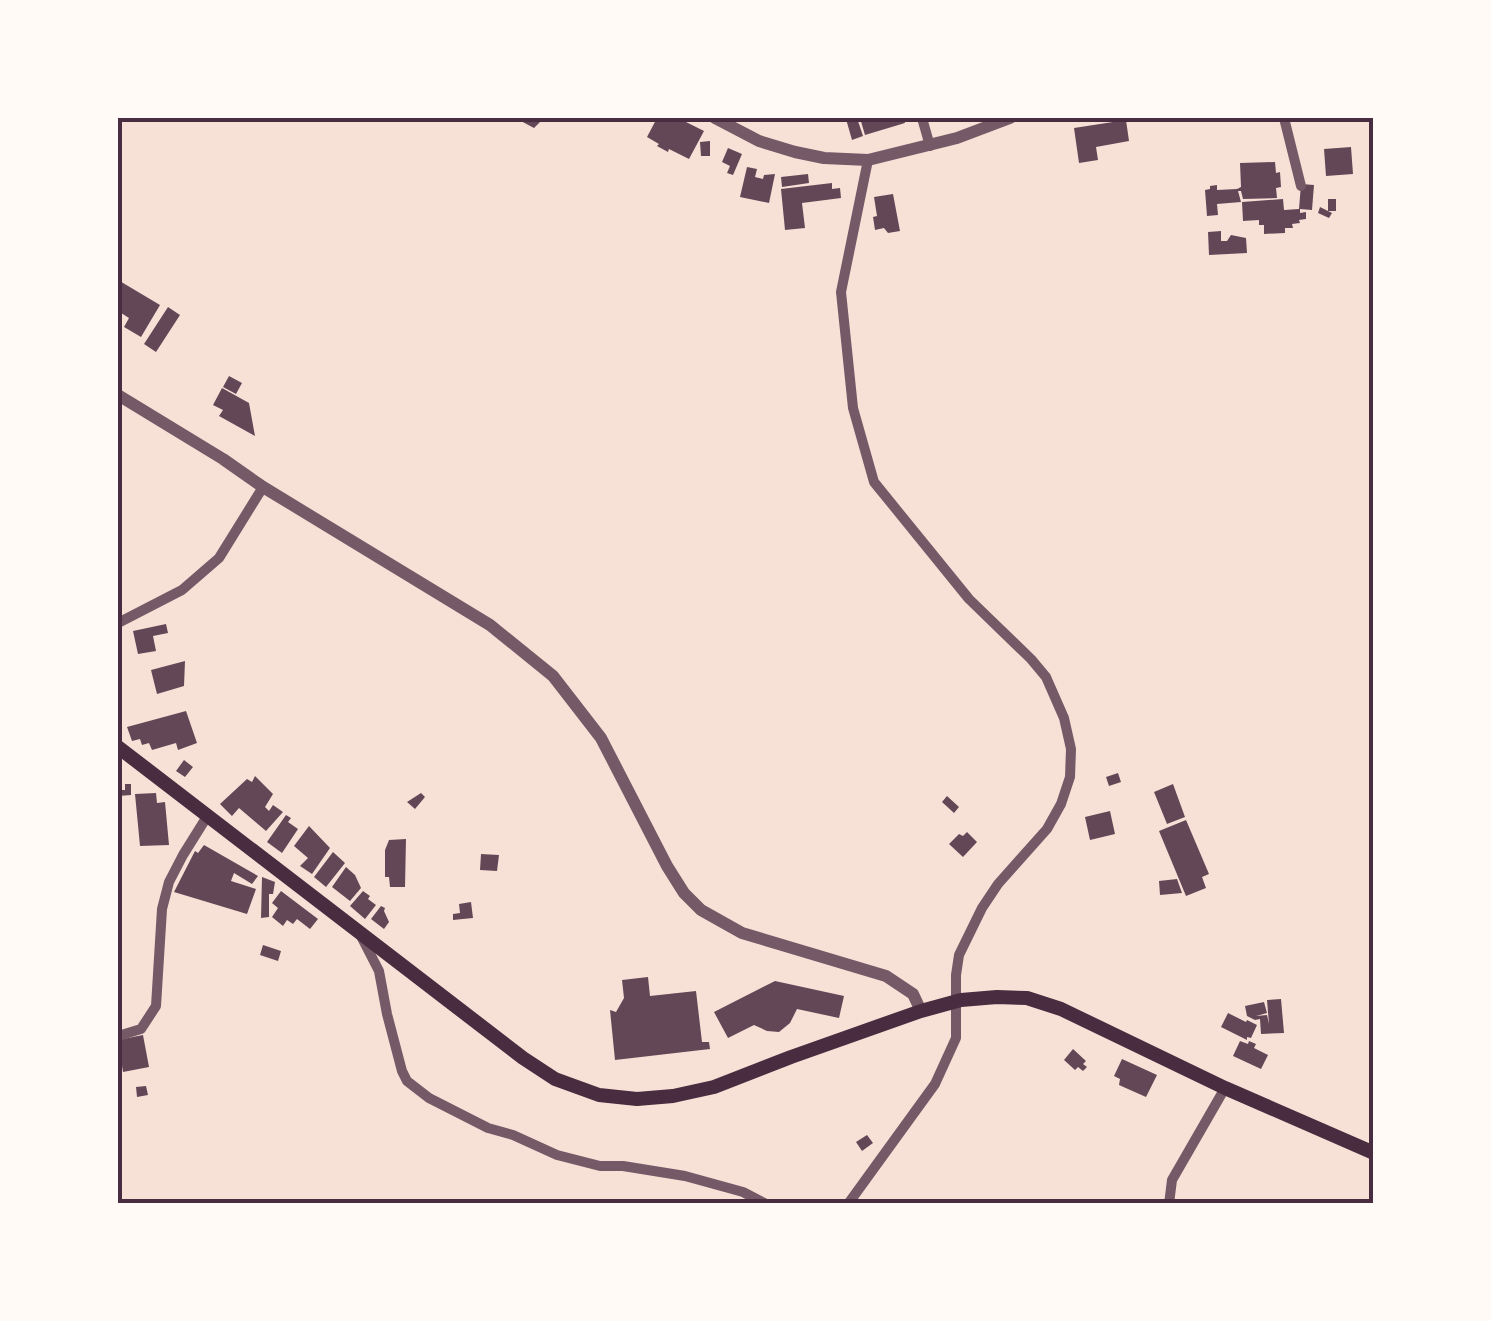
<svg xmlns="http://www.w3.org/2000/svg" width="1491" height="1321" viewBox="0 0 1491 1321" font-family="'Archivo Narrow',sans-serif">
<style>
.building{fill:#644757}
.lines{fill:none;stroke-linecap:round;stroke-linejoin:round}
.minor{stroke:#755966;stroke-width:10}
.tertiary{stroke:#755966;stroke-width:12}
.secondary{stroke:#4a2c40;stroke-width:14}
.neatline{fill:none;stroke:#4a2c40;stroke-width:4}
</style>
<rect width="100%" height="100%" fill="#f7e1d7"/>
<!-- building -->
<path class="building" d="M521 118H544L534 128 519 120Z
M657 118H678L704 131 689 159 669 149 668 152 657 146 659 144 647 137Z
M851 118H857L863 136 852 140 846 119Z
M860 118H904L905 123 865 135Z
M1126 120 1129 141 1096 147 1098 160 1079 163 1074 128Z
M710 141V156H701L700 142Z
M1351 147 1353 174 1326 176 1324 149Z
M728 148 742 154 733 175 727 173 730 166 722 162Z
M1275 162 1276 173 1280 172 1281 187 1276 188 1277 198 1243 199 1241 191H1238L1241 202 1217 204 1218 215 1207 216 1205 190 1210 189V186L1217 185V190L1237 189 1241 187 1240 163Z
M747 167 757 169 755 177 763 179 764 175 775 174 769 203 740 197Z
M808 174 809 183 782 187 781 177Z
M832 183V189L840 188 841 198 802 203 805 228 785 230 781 189Z
M1301 184 1314 185 1312 210 1300 209V213L1306 212V219L1299 220 1300 223 1292 224 1293 228H1285V233L1264 234V225H1259V220L1243 221 1242 202 1283 199 1284 210 1299 209Z
M893 194 900 231 888 233 884 228 875 230 873 217 877 216 874 197Z
M1328 199H1336V211H1328L1332 213 1329 218 1318 213 1320 207 1328 211Z
M1221 231V241H1227L1231 235 1246 238 1247 253 1209 255 1208 232Z
M118 280 160 305 141 337 124 327 129 318 118 311Z
M168 307 180 315 156 352 144 344Z
M229 376 242 383 236 394 223 387Z
M222 388 249 403 255 436 219 416 223 410 213 405Z
M166 624 168 633 153 636 156 651 138 654 133 631Z
M185 661 184 686 157 694 151 670Z
M186 711 197 743 178 750 176 743 152 750 149 743 142 745 140 739 132 741 127 727Z
M184 760 193 767 185 777 176 771Z
M1118 773 1121 782 1109 786 1106 777Z
M255 776 273 794 265 807 269 811 273 805 283 812 266 831 239 808 232 816 220 804 247 779 252 782Z
M125 784H131V795L118 796 119 790H125Z
M1173 784 1185 817 1167 824 1154 792Z
M156 793 157 803 165 802 169 845 140 846 135 794Z
M421 793 425 797 415 809 407 802Z
M947 796 959 807 954 813 942 802Z
M1110 811 1115 834 1090 840 1085 817Z
M286 815 291 818 288 822 298 829 282 853 267 842Z
M1186 820 1209 874 1202 877 1206 888 1186 896 1159 831Z
M309 826 330 848 312 874 300 866 308 858 294 846Z
M967 832 977 842 963 857 949 844 959 834 963 836Z
M406 839 405 887H390L389 877H385V850L389 840Z
M204 845 258 876 252 884 234 873 231 881 256 889 247 914 174 892 195 851 198 853Z
M333 852 345 863 326 887 314 877Z
M481 854 499 855 497 871 480 870Z
M346 867 355 875 361 888 350 901 332 887Z
M262 877 275 882 273 894H269V917L261 918Z
M1177 879 1182 893 1160 895 1159 881Z
M281 891 318 919 310 929 297 919 293 924 287 920 283 926 272 917 278 908 272 903Z
M363 891 370 896 368 899 376 905 365 919 350 906Z
M471 902 473 918 453 920V914L460 913 459 904Z
M381 906 385 908 384 911 389 922 384 929 371 919Z
M263 945 281 951 278 961 260 955Z
M648 977 650 996 696 991 702 1042H709L710 1049 615 1060 610 1010 616 1012 624 998 622 980Z
M775 981 844 996 839 1018 797 1009 790 1023 779 1032 767 1031 754 1025 728 1038 714 1012Z
M1281 999 1284 1033 1261 1034 1260 1019 1255 1020 1247 1016 1245 1006 1264 1002 1267 1013 1256 1016 1267 1015 1269 1024 1267 1000Z
M1228 1013 1246 1022 1247 1020 1257 1025 1251 1038 1247 1037V1040L1221 1027Z
M143 1035 149 1067 123 1072 118 1040Z
M1240 1041 1248 1044 1249 1041 1256 1044 1254 1048 1268 1055 1261 1069 1233 1056Z
M1073 1049 1086 1061 1083 1064 1087 1067 1083 1071 1078 1067 1075 1070 1064 1060Z
M1122 1059 1157 1075 1146 1097 1119 1085 1120 1079 1114 1076Z
M146 1086 148 1095 137 1097 136 1087Z
M867 1135 873 1143 862 1151 856 1142Z"/>
<g class="lines">
<!-- minor -->
<path class="minor" d="M922 118 930 146
M1284 118 1301 186
M118 623 182 590 219 558 263 487
M362 938 379 971 387 1014 402 1071 407 1081 429 1098 488 1128 513 1135 557 1155 600 1166H623L685 1176 743 1192 766 1204
M118 1036 141 1029 156 1006 162 909 169 882 183 855 208 815
M848 1204 935 1084 956 1038V975L959 955 982 908 998 884 1047 829 1061 804 1070 777 1071 749 1064 718 1046 677 1031 659 969 599 874 482 853 408 841 292 868 160
M1169 1204 1172 1180 1225 1088"/>
<!-- tertiary -->
<path class="tertiary" d="M715 118 759 141 795 152 824 158 868 160 957 138 1010 118
M118 395 223 459 263 487 490 625 553 676 601 738 667 866 684 893 701 910 742 933 886 976 913 994 921 1011"/>
<!-- secondary -->
<path class="secondary" d="M118 747 523 1058 555 1079 599 1095 637 1099 673 1096 714 1087 791 1057 921 1011 961 1000 997 997 1027 998 1061 1009 1225 1088 1374 1153"/>
</g>
<!-- border -->
<rect width="1491" height="1321" fill="none" stroke="#fffaf5" stroke-width="240"/>
<rect x="120" y="120" width="1251" height="1081" class="neatline"/>
</svg>
